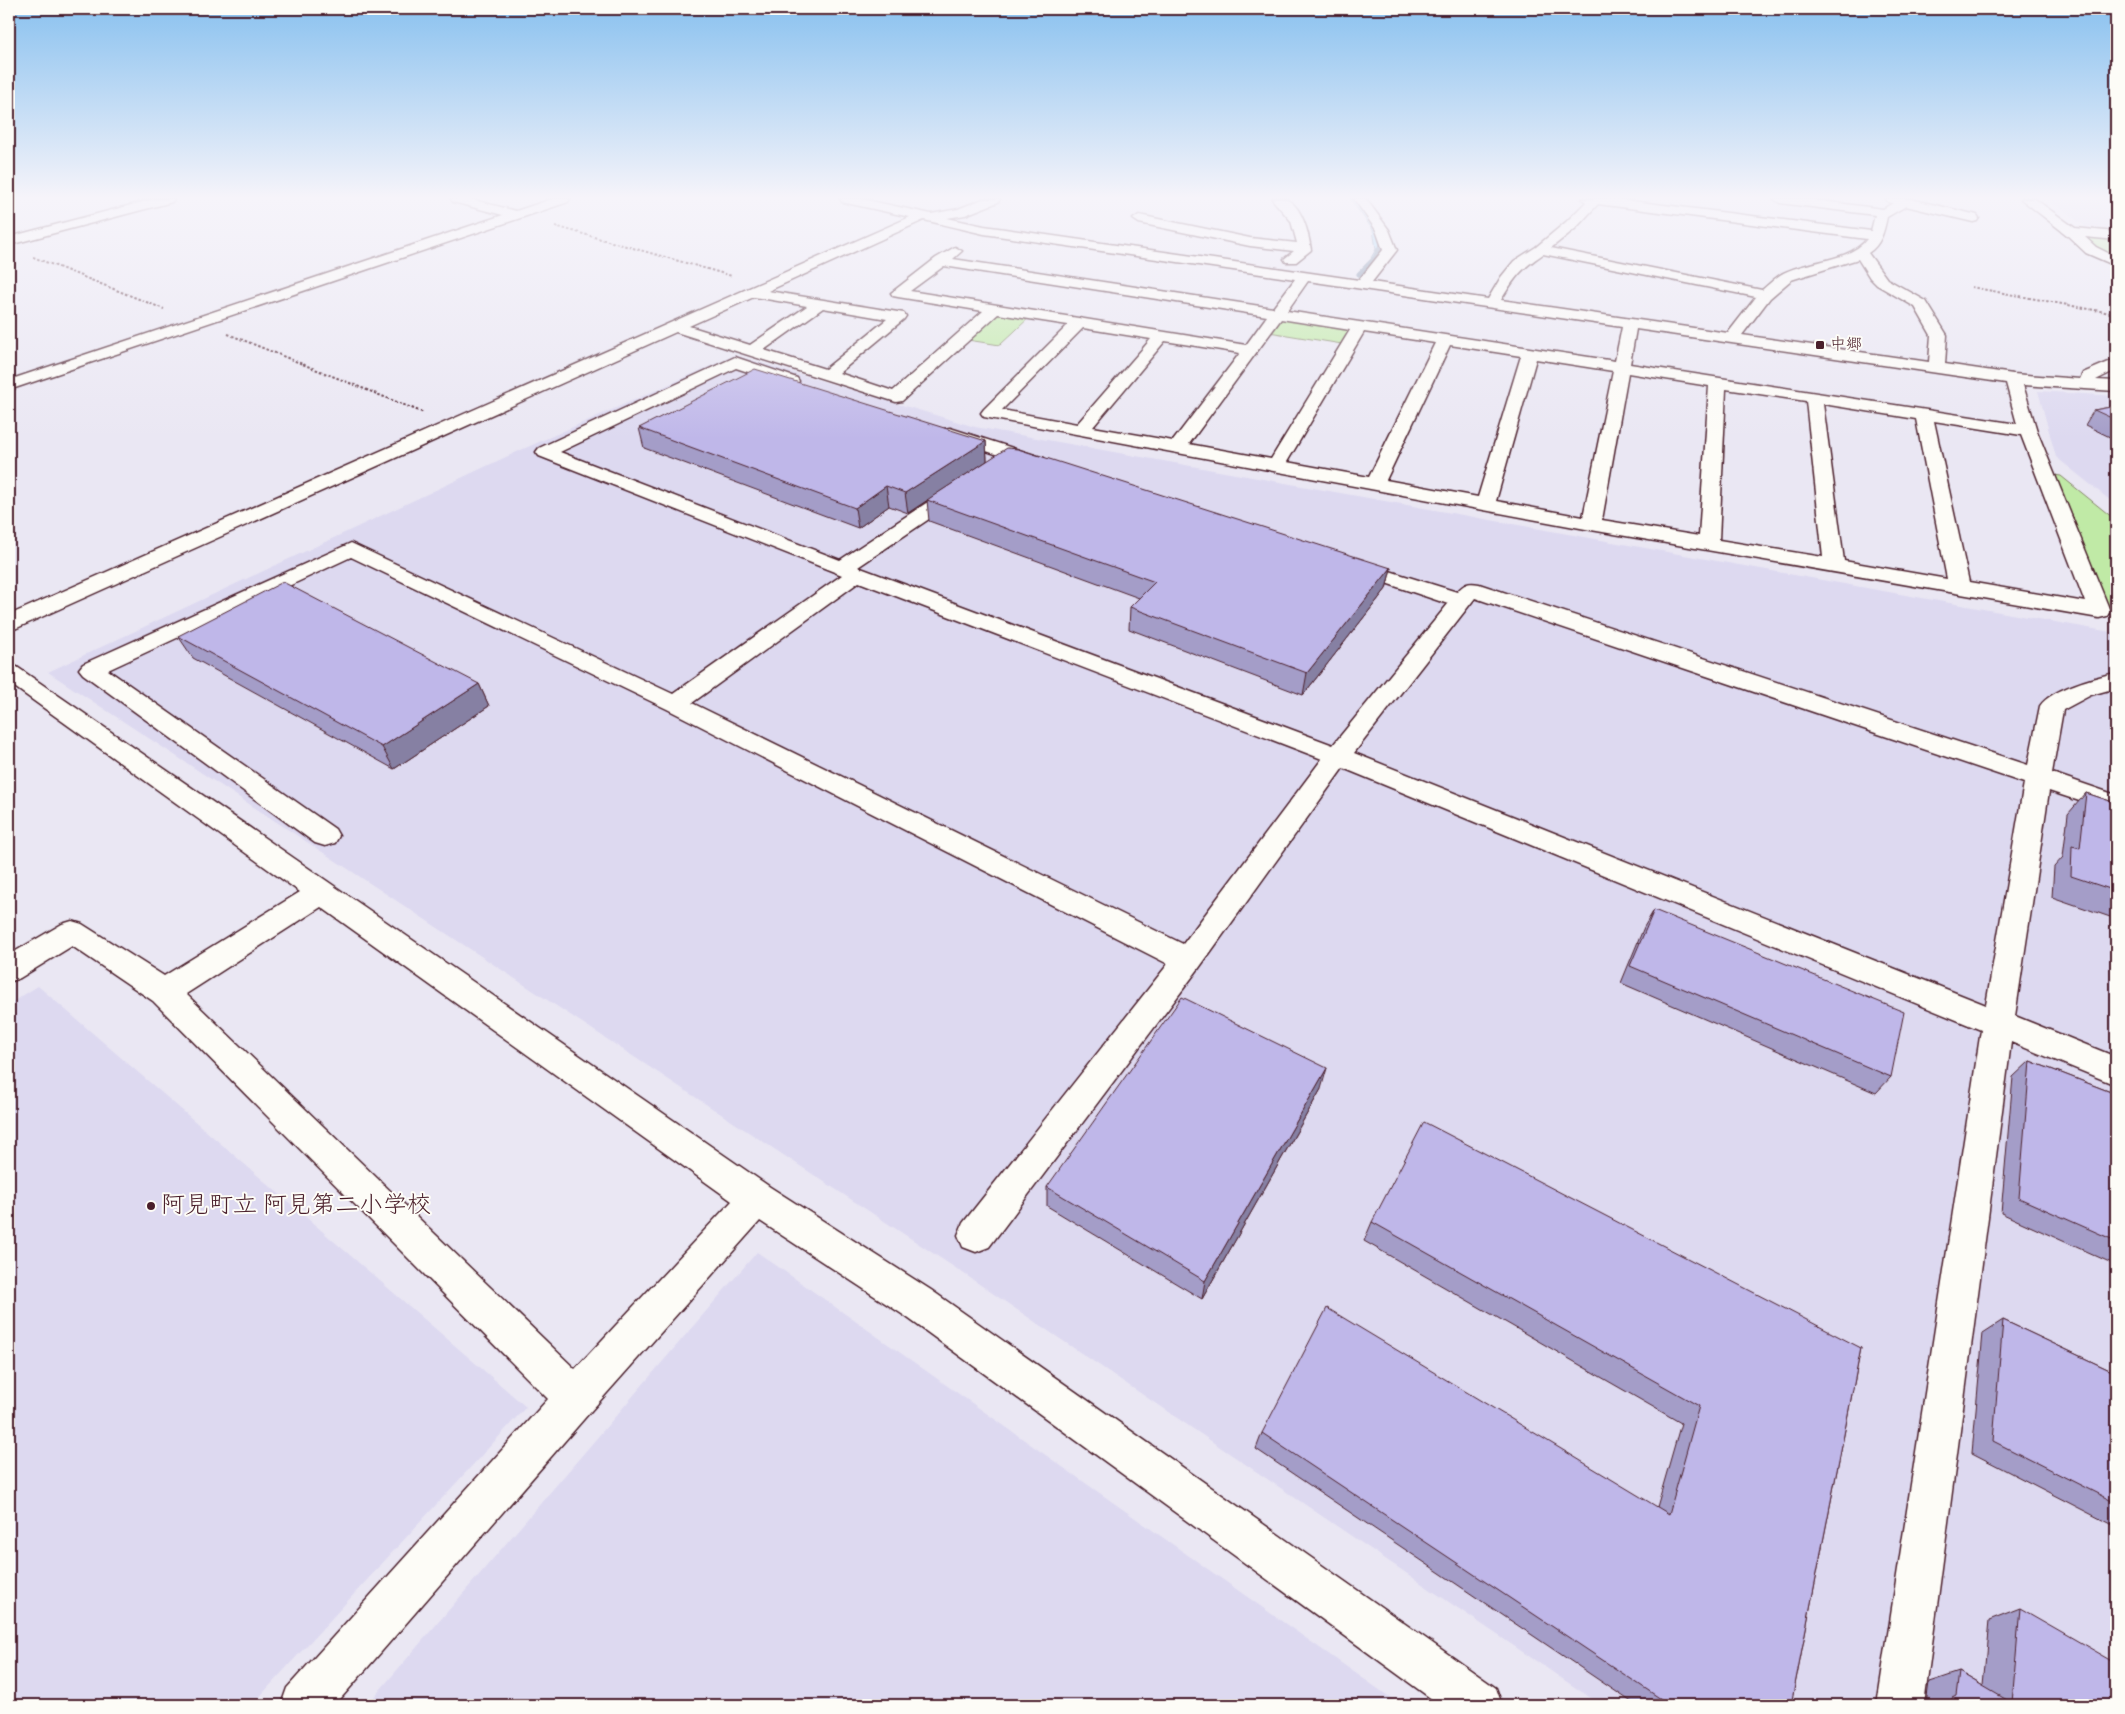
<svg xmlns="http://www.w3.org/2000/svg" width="2125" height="1714" viewBox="0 0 2125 1714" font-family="'Indie Flower','Klee One',sans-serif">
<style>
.built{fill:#ddd9f0}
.green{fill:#c0eaa6;stroke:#858468}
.water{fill:#9ad4fa;stroke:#7a8ca7}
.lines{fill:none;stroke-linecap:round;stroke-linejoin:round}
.stream{stroke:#7a8ca7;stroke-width:5}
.minor-casing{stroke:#4a1f2b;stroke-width:3}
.path{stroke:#4a1f2b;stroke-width:2;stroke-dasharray:2.5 2;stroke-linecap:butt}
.minor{fill:#fdfcf7;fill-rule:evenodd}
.wall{fill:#a49dc8;stroke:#4a1f2b}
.shaded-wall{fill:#8680a3;stroke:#4a1f2b}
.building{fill:#bfb7e9;stroke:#4a1f2b}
.poi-dot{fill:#4a1f2b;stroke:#fdfcf7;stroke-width:2}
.labels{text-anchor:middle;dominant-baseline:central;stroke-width:4;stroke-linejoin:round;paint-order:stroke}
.far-poi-label{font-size:16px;fill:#4a1f2b;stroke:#fdfcf7;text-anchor:start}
.near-poi-label{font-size:24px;fill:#4a1f2b;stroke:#fdfcf7;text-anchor:start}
</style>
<rect width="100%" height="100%" fill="#eae7f3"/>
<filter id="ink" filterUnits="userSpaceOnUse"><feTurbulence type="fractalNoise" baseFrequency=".02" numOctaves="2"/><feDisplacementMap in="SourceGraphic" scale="10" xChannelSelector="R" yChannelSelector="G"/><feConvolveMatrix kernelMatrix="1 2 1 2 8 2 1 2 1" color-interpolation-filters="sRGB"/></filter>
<g filter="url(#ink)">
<!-- built -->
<path class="built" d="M2048 199H2116V230L2086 227Z
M735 355 975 427 2116 633V1705H1601L954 1267 48 672 521 450Z
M2038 391 2116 396V505L2056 457Z
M38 986 526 1407 252 1705H9V1004Z
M757 1252 1401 1705H367Z"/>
<!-- green -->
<path class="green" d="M2072 232 2116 236V262L2091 250Z
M995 308 1033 314 1000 345 961 339Z
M1276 314 1359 327 1348 345 1263 331Z
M2047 474 2061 476 2108 514 2116 519V609L2103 611Z"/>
<!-- water -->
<path class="water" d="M1350 199H1357L1367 211 1385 249 1380 258H1371L1376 249 1373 230Z"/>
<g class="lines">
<!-- stream -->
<path class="stream" d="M1359 274 1375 258 1380 247"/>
<!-- minor casing -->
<g class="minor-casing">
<path id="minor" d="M154 199H174L172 202 9 245V237Z
M451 199H470L516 211 552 199H570L568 202 9 390V380L503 215 453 202Z
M840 199H862L931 214 958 209 983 199H1000L998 202 965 215 947 218 984 226 1359 280 1383 250 1376 230 1354 199H1366L1389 230 1397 250 1372 282 1488 299 1501 277 1514 261 1536 247 1566 222 1586 202 1582 199H1616L1871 231 1875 215 1780 203 1774 199H1807L1883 209 1893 203 1888 202 1886 199H1911L1977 215 1979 218 1977 221 1973 222 1906 206 1887 217C1884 231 1881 245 1868 253L1887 279 1926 301 1947 335 1945 364 2013 374 2080 379 2083 373 2116 359V370L2096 380 2116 381V391L2023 385 2037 431 2110 611 2107 616 2099 618 1591 530 984 417 981 413 984 409 1068 325 998 314 902 401 896 402 676 332 17 628 9 630V615L910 217 842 202ZM1598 204 1867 239C1849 263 1804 260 1780 275 1774 279 1768 285 1762 290L1551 248 1576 228ZM924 220 984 234 1295 279 1273 308 953 259 962 251 955 247 936 258 891 293 893 296 898 297 983 311 893 391 839 373 904 319 906 316 904 313 768 291ZM1543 254 1756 297 1728 333 1501 300C1515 277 1521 269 1543 254ZM1858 259 1870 278 1877 285 1915 307 1931 335 1929 362 1742 335 1770 298 1791 280ZM944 266 1267 316 1246 345 910 291ZM1308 281 1622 327 1615 361 1287 311ZM754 297 807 306 750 345 689 326ZM823 308 887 319 825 369 764 350ZM1281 319 1350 330 1271 459 1189 444ZM1083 328 1151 339 1077 424 1002 410ZM1636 329 2006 383 2017 424 1630 364ZM1364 332 1435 343 1369 477 1287 462ZM1165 341 1240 353 1173 441 1093 427ZM1450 345 1521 356 1478 497 1386 480ZM1536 359 1613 371 1583 517 1496 501ZM1628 373 1709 386 1699 536 1602 520ZM1726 389 1806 401 1823 557 1719 540ZM1823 404 1916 419 1947 579 1844 561ZM1934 421 2021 435 2085 602 1969 582Z
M1272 199C1275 199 1280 198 1284 199 1302 203 1309 235 1311 250L1296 262H1286L1284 259 1294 251 1250 246 1139 223 1133 219 1139 215 1250 238 1297 243 1291 221Z
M2021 199H2035L2075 228 2116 232V240L2085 237 2096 247 2116 257V266L2086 253 2067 235Z
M735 357 797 378 799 381 797 384 791 386 736 368 560 452 840 560 952 486 959 484 966 486 969 490 966 494 858 567 1333 745 1448 604 1347 570 1344 566 1347 562 1354 560 1457 592C1464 584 1468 582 1479 584L2028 765 2040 706C2051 689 2096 677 2116 673V688L2091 695 2063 710 2052 773 2116 795V813L2049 791 2015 1016 2116 1057V1085L2011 1042 1924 1705H1877L1981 1030 1343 768 1199 968 989 1247 976 1252 963 1247 958 1235 963 1223 1168 964 667 709 351 557 108 670 335 829 339 836 335 843 325 846 315 843 83 674 79 669 83 664 351 543 673 694 842 575 539 456 536 452 539 448ZM859 582 1322 759 1183 944 692 703ZM1475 598 2024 783 1986 1005 1354 753Z
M950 428 1044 458 1047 462 1044 466 1038 468 944 437 941 433 944 429Z
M9 665 17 667 770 1187 931 1290 1496 1688 1502 1705H1440L905 1316 760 1221 590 1412 335 1705H281L287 1688 548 1399 153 1001 72 946 20 978 9 982V955L62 924 72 921 82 924 164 976 300 892 9 683ZM321 907 732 1201 575 1369 186 994Z"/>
</g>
<!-- path -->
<path class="path" d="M555 226 732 276
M33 257 164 309
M1971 287 2116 314
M228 334 424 413"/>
<!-- minor -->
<use href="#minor" class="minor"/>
</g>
<!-- wall -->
<path class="wall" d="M2116 406V440L2085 425 2094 410Z
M639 428 986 441 987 461 908 513 889 506 858 528 644 448Z
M927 500 1391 568 1386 589 1303 695 1129 629 1130 607 1139 598 929 521Z
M178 636 479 684 489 706 394 769 193 658Z
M2086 793 2116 803V919L2052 897 2054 867 2063 857 2068 814Z
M1654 910 1891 1077 1876 1093 1621 983 1644 927Z
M2030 1061 2116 1094V1265L2001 1213 2013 1077Z
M1321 1089 1202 1299 1047 1206V1187Z
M1372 1222 1861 1348 1791 1705H1636L1256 1449 1262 1433 1657 1507 1681 1423 1364 1241Z
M2003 1320 2116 1373V1527L1972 1453 1983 1333Z
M2020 1608 2116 1705H1926L1929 1682 1959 1672 1983 1686 1989 1620Z"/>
<!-- shaded-wall -->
<path class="shaded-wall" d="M986 441 987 461 908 513 905 493Z
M886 486 889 506 858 528 855 508Z
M1391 568 1386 589 1303 695 1307 673Z
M479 684 489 706 394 769 382 747Z
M1327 1068 1321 1089 1202 1299 1205 1281Z"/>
<!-- building -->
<path class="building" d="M755 369 986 441 905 493 886 486 855 508 639 428Z
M2116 406V420L2094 410Z
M1007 448 1018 449 1391 568 1307 673 1130 607 1155 582 927 500Z
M283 582 479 684 382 747 178 636Z
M2086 793 2116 803V891L2071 876 2072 846 2080 848Z
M1654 910 1904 1012 1891 1077 1630 966Z
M1182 997 1327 1068 1205 1281 1047 1187Z
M2030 1061 2116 1094V1241L2019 1198Z
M1424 1122 1861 1348 1791 1705H1670L1262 1433 1327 1308 1669 1514 1699 1406 1372 1222Z
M2003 1320 2116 1373V1503L1993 1441Z
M2020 1608 2116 1663V1705H1951L1952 1698 1956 1696 1959 1672 2012 1703Z"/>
</g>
<!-- sky -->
<linearGradient id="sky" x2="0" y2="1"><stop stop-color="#89c1ef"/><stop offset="0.45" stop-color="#f6f4fa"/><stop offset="1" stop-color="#f6f4fa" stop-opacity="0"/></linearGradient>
<rect width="2125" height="439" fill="url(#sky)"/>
<!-- markers -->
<g class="poi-dot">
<rect x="1815" y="340" width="10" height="10" rx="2.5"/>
<circle cx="151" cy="1206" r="5"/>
</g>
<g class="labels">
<!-- far-poi labels -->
<g class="far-poi-label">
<text x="1830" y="345">中郷</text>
</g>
<!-- near-poi labels -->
<g class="near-poi-label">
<text x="161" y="1206">阿見町立 阿見第二小学校</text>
</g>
</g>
<!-- margin -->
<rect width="2125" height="1714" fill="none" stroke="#fdfcf7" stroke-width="30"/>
<rect x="15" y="15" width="2095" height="1684" fill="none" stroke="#4a1f2b" stroke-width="2" filter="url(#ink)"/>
</svg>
